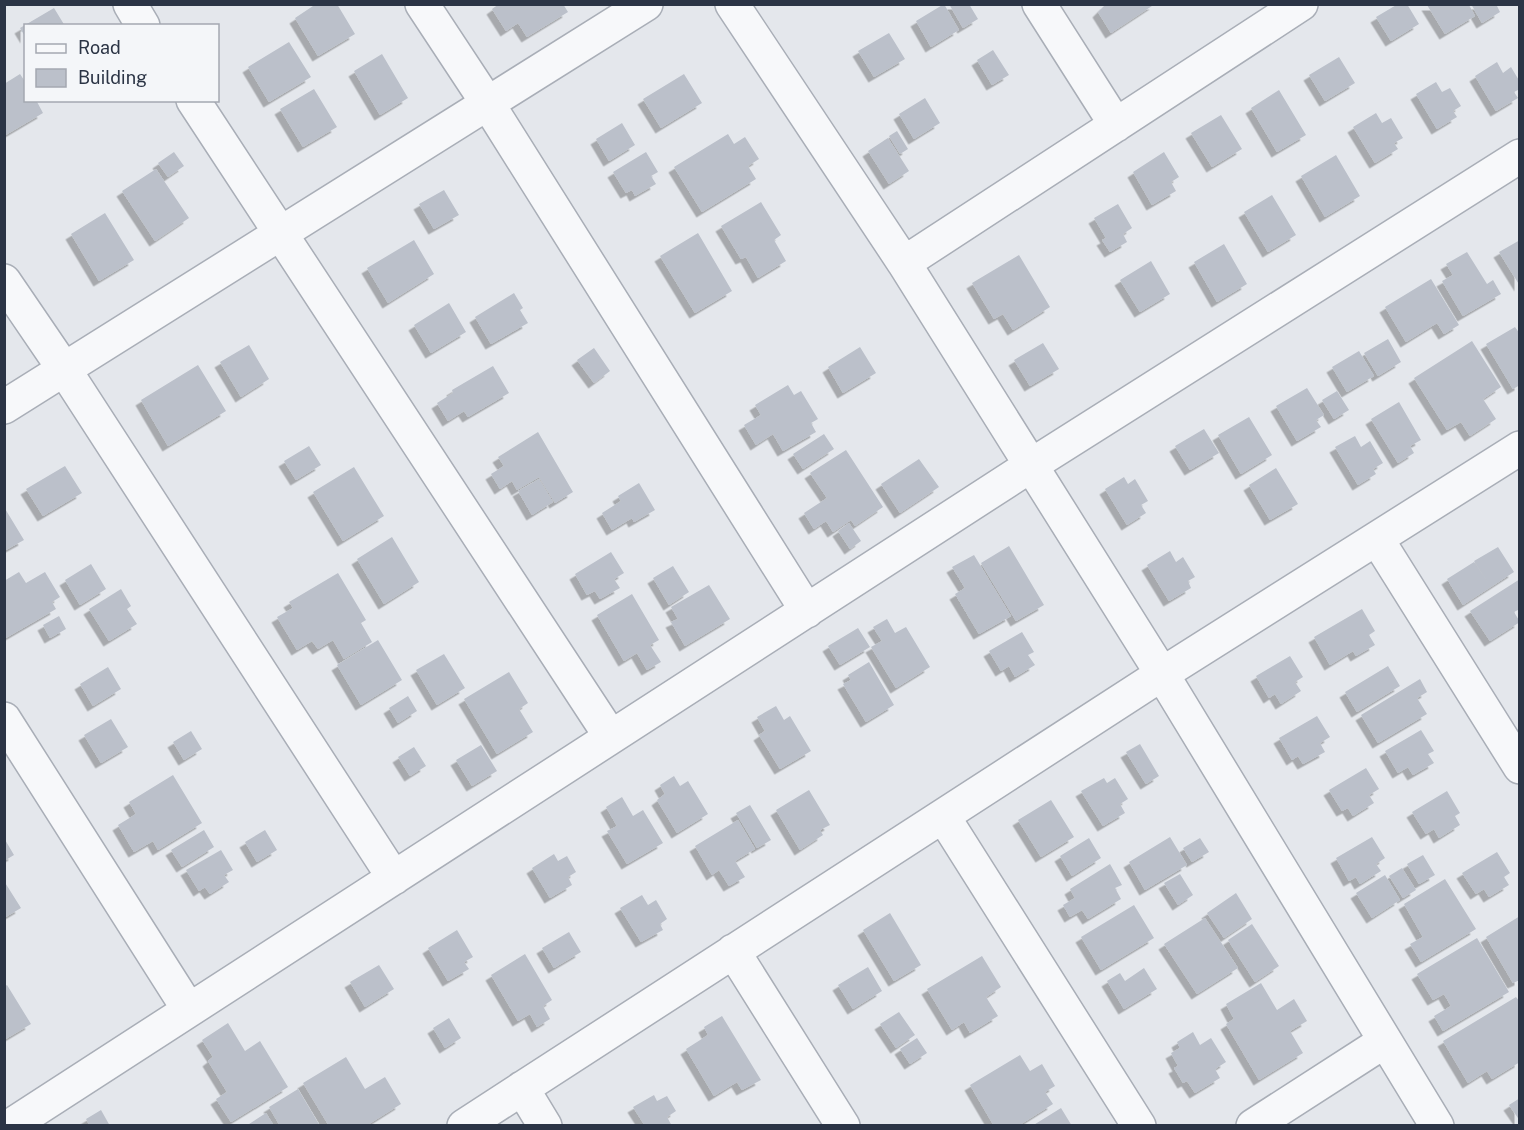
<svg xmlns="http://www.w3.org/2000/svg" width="1524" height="1130" viewBox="0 0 1524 1130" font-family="'Public Sans',sans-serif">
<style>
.building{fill:#bbc0ca;filter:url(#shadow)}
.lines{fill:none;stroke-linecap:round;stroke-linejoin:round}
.minor-casing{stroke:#a9aeb7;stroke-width:36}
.minor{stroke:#f7f8fa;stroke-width:33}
</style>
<defs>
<filter id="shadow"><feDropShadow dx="-5.5" dy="5.5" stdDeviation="0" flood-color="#0004"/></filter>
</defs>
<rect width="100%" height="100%" fill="#e4e7ec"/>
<!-- building -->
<path class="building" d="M316 4H337L355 34 318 56 295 18Z
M499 4H563L568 12 527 37 518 23 506 31 492 9Z
M944 4 959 30 931 47 916 21Z
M949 4H969L978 19 963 28Z
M1106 4H1155L1111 33 1098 12Z
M1398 4H1407L1419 24 1391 41 1376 17Z
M1471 4H1496L1500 12 1482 23Z
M1427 5H1469L1475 16 1445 34Z
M54 8 65 26H26V38L20 28Z
M889 33 905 59 874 77 858 51Z
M289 42 311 77 269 102 248 67Z
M993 50 1009 75 992 85 977 60Z
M382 54 408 98 380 115 354 71Z
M1339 57 1355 83 1325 101 1309 75Z
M1497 62 1503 73 1511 67 1520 82V89L1514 92 1518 98 1496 111 1475 76Z
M20 74 26 83V100H36L43 113 4 136V84Z
M684 74 702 103 661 128 643 99Z
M1436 82 1442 92 1450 88 1461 106 1453 111 1457 117 1437 129 1416 94Z
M314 89 337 127 303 147 280 109Z
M1279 90 1306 135 1277 152 1251 108Z
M925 98 940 123 914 139 899 114Z
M1376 113 1382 123 1391 118 1403 138 1394 143 1398 149 1375 163 1353 127Z
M1221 115 1242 149 1212 167 1191 133Z
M622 123 635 145 609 161 596 139Z
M897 131 908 149 900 154 889 136Z
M728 134 734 144 745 137 759 159 748 166 756 179 702 212 674 167Z
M888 138 909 171 889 184 868 151Z
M174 152 184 166 168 177 158 163Z
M646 152 658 172 651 176 656 184 635 196 632 190 626 193 613 172Z
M1164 152 1179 177 1171 182 1176 191 1152 205 1133 172Z
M1336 155 1360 196 1325 217 1301 176Z
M156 169 189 218 155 241 122 191Z
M444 190 459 215 434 229 419 204Z
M1272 195 1296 235 1268 252 1244 212Z
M761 202 781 235 774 240 786 261 758 278 746 257 741 259 721 226Z
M1118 204 1132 228 1123 234 1127 242 1110 252 1102 240 1106 238 1094 218Z
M105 213 134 260 99 281 71 234Z
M698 233 732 291 695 313 660 256Z
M414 240 434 274 388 303 367 268Z
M1520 240V286L1499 252Z
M1224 244 1247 284 1217 302 1194 262Z
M1467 252 1487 284 1493 280 1501 294 1463 316 1442 281 1453 275 1446 264Z
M1019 255 1050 307 1013 330 1003 314 994 319 972 283Z
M1151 261 1170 294 1140 312 1120 280Z
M1431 279 1459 325 1444 334 1437 323 1406 342 1385 307Z
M514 293 523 308 520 310 528 323 491 344 475 317Z
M449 303 466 332 431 353 414 325Z
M1515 327 1520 334V385L1513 389 1486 344Z
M1388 339 1401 362 1378 376 1364 353Z
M1472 341 1501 387 1483 399 1496 419 1470 436 1461 422 1447 430 1414 378Z
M1043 343 1059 369 1030 386 1014 360Z
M249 345 269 379 241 397 220 362Z
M860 347 876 373 843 393 828 367Z
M594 348 610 371 594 383 577 360Z
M1359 351 1374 376 1347 392 1332 367Z
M198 365 226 411 168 446 141 400Z
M493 366 509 393 468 417 464 411 448 421 437 403 453 393 452 390Z
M788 385 794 395 801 391 818 419 811 423 816 432 783 451 773 434 756 445 744 425 761 415 755 405Z
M1307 388 1324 415 1316 420 1321 427 1297 441 1276 406Z
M1337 391 1349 410 1334 419 1322 400Z
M1399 402 1421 440 1410 446 1414 453 1398 463 1371 419Z
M1249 417 1272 455 1241 474 1218 435Z
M1204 429 1219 453 1190 470 1175 446Z
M538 432 573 492 555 503 539 477 517 490 512 481 500 489 491 474 504 466 498 457Z
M824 434 834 449 803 469 793 454Z
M1355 436 1361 447 1370 441 1383 463 1373 469 1376 474 1358 485 1335 447Z
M309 446 321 465 296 480 284 461Z
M846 450 883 507 855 526 851 520 833 532 826 521 814 529 804 513 827 498 810 473Z
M919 459 939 487 900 513 881 484Z
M65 466 82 493 43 516 26 489Z
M354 467 384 516 343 541 313 492Z
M1276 468 1298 504 1270 520 1249 485Z
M1124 477 1128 484 1135 479 1148 501 1141 505 1146 513 1127 525 1105 489Z
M539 479 553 502 532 515 518 491Z
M639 483 655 510 634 522 632 518 612 530 602 513 621 501 618 496Z
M4 507 24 540 4 551Z
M849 523 861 541 850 549 838 531Z
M392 537 419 582 384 604 357 559Z
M1009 546 1044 605 1016 621 981 563Z
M1498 547 1514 572 1463 605 1447 579 1474 562 1489 584 1474 561Z
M1170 551 1176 562 1183 557 1195 577 1188 581 1191 588 1169 601 1147 565Z
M611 552 624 573 614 579 620 588 600 599 595 591 587 595 575 574Z
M974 555 1011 616 979 634 955 594 965 588 952 567Z
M91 564 106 589 80 605 65 580Z
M673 566 689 592 669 605 653 578Z
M19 572 26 583 45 572 60 597 52 602 56 609 4 639V581Z
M338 573 366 620 361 623 372 642 344 659 333 640 318 649 312 641 297 650 277 617 293 608 289 602Z
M1520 579V609L1514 612 1520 622 1490 641 1470 611Z
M709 585 730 619 685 646 671 622 678 619 671 607Z
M121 589 131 606 127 609 137 624 109 641 89 609Z
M632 594 659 640 650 645 661 662 647 670 637 653 624 661 597 615Z
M1362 609 1375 631 1369 635 1375 645 1356 656 1353 651 1330 665 1314 637Z
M59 616 66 629 50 638 43 625Z
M887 619 895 633 906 627 930 667 896 688 871 647 882 641 873 627Z
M858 628 870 647 840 665 828 646Z
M1022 632 1034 652 1028 655 1035 665 1015 677 1009 666 1001 671 989 651Z
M378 640 402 680 361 705 337 665Z
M444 654 465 688 437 705 416 670Z
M1290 656 1303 677 1295 682 1301 691 1281 704 1275 694 1269 698 1256 676Z
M869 662 894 705 866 722 843 684 851 680 848 675Z
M1388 666 1400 686 1357 712 1345 692Z
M108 667 121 689 93 706 80 684Z
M509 672 528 703 519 709 533 732 497 754 464 699Z
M1420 679 1427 692 1417 698 1427 714 1378 743 1361 715Z
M408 696 417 711 398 723 389 708Z
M776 706 784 720 790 716 811 751 780 769 759 735 765 731 757 717Z
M1317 716 1330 737 1320 743 1325 752 1303 764 1298 756 1292 760 1279 738Z
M111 719 128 747 101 763 84 735Z
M1421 730 1434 751 1428 754 1434 763 1413 775 1408 767 1398 773 1385 751Z
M191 731 202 749 184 760 173 742Z
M1140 744 1159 776 1146 784 1126 752Z
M481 745 497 771 472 786 456 760Z
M414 747 426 766 410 776 398 757Z
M1366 768 1379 789 1369 795 1374 803 1353 816 1348 808 1342 811 1329 790Z
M173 775 202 823 158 850 153 841 134 852 118 825 136 814 129 802Z
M674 776 680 786 688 781 708 814 677 833 657 800 665 794 660 785Z
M1104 778 1107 783 1115 778 1128 799 1120 804 1125 813 1103 826 1081 791Z
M809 790 830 825 820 830 823 835 800 850 776 810Z
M1447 791 1460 813 1455 816 1460 825 1439 838 1434 829 1426 834 1412 812Z
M622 797 633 816 643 810 663 843 627 864 607 831 617 826 606 807Z
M1051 800 1074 837 1041 857 1018 820Z
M750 805 771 840 757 848 736 813Z
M738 820 755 849 735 861 745 877 729 886 719 870 712 875 695 846Z
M204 830 214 847 182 867 171 850Z
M265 830 277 850 257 862 245 842Z
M1170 837 1187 865 1145 890 1129 862Z
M1372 837 1385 858 1376 864 1381 871 1360 884 1356 877 1349 881 1336 858Z
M4 838 14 855 4 861Z
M1089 838 1101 858 1072 876 1060 856Z
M1200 838 1209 852 1192 862 1183 848Z
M221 850 233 870 224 875 229 882 210 894 205 887 199 891 186 870Z
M1497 852 1510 873 1504 877 1509 885 1489 897 1484 889 1476 894 1462 873Z
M554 854 558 861 567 856 576 872 568 877 572 885 550 898 532 868Z
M1423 855 1435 875 1419 884 1407 864Z
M1110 864 1122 885 1115 888 1121 899 1088 919 1082 910 1070 917 1063 905 1075 898 1070 889Z
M1402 868 1416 890 1403 898 1389 876Z
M1180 874 1193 895 1178 905 1164 883Z
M1385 875 1400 900 1372 918 1356 893Z
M1445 879 1476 929 1421 962 1410 944 1423 937 1404 904Z
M4 881 21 908 4 918Z
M1236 893 1252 919 1224 938 1207 913Z
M642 895 648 905 656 900 667 919 660 924 663 930 641 942 620 908Z
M1134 905 1154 938 1101 970 1081 937Z
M890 913 921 965 894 981 863 930Z
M1520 916V980L1513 983 1486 937Z
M1205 918 1238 968 1197 994 1164 944Z
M1252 924 1279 966 1255 982 1228 940Z
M457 930 473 957 464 962 469 969 448 981 428 948Z
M569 932 581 952 554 968 542 948Z
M1477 938 1509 992 1443 1031 1434 1016 1451 1006 1444 994 1433 1000 1417 974Z
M525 954 552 1000 543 1006 550 1019 537 1027 530 1014 518 1021 491 975Z
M982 956 1001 987 986 997 998 1016 970 1033 964 1022 952 1030 927 989Z
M379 965 394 989 365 1007 350 982Z
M868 967 882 991 853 1009 838 985Z
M1144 968 1157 989 1124 1009 1107 981 1120 973 1125 981Z
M1261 983 1277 1010 1294 999 1307 1021 1290 1031 1303 1053 1259 1080 1226 1024 1234 1019 1226 1004Z
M7 985 31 1024 4 1040V987Z
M1516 997 1520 1002V1062L1492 1079 1487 1071 1468 1083 1443 1041Z
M899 1012 915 1035 896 1048 880 1024Z
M722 1016 761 1080 742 1090 737 1082 714 1096 686 1049 708 1035 704 1027Z
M449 1018 461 1038 445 1048 433 1028Z
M228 1023 245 1051 260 1041 288 1087 231 1122 216 1099 227 1092 208 1061 213 1057 202 1040Z
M1193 1032 1200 1045 1211 1038 1226 1062 1215 1069 1220 1078 1195 1093 1187 1081 1183 1083 1174 1068 1178 1066 1171 1053 1180 1048 1177 1042Z
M917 1038 927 1053 910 1064 900 1049Z
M1020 1055 1030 1071 1042 1064 1055 1086 1045 1092 1053 1104 1018 1126H994L970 1085Z
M346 1057 365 1089 385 1077 401 1104 369 1124 370 1126H329L303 1083Z
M298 1089 320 1126H280L269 1107Z
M654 1095 657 1101 667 1096 676 1111 667 1117 672 1126H645L633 1107Z
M1520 1098V1121L1509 1105Z
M1061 1108 1072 1126H1032Z
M101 1110 110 1126H90L86 1119Z
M266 1113 274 1126H246Z"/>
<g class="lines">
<!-- minor casing -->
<g class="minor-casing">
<path id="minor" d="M130 4 143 26
M422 4 488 104 807 611
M732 4 904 263 1162 674 1437 1126
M1039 4 1116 125
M193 100 611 737
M904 263 1301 4
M4 281 64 369 394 878
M4 407 646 4
M1377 539 1520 767
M4 719 189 1010
M943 816 1139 1126
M733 951 843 1126
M522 1088 545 1126
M10 1126 1030 466 1520 156
M464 1126 1162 674 1520 448
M1253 1126 1385 1041"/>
</g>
<!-- minor -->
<use href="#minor" class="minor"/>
</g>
<!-- border -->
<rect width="1524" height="1130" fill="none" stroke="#2b3445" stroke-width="12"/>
<!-- legend -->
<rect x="24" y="24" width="195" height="78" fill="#f4f6f9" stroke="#a4a8b1" stroke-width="1.5"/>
<rect x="36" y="44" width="30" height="9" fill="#f7f8fa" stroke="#a4a8b1" stroke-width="1.5"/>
<text x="78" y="54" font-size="18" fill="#2b3445">Road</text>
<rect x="36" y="69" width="30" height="18" fill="#bbc0ca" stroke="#a4a8b1" stroke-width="1.5"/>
<text x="78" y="84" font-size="18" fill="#2b3445">Building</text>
</svg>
